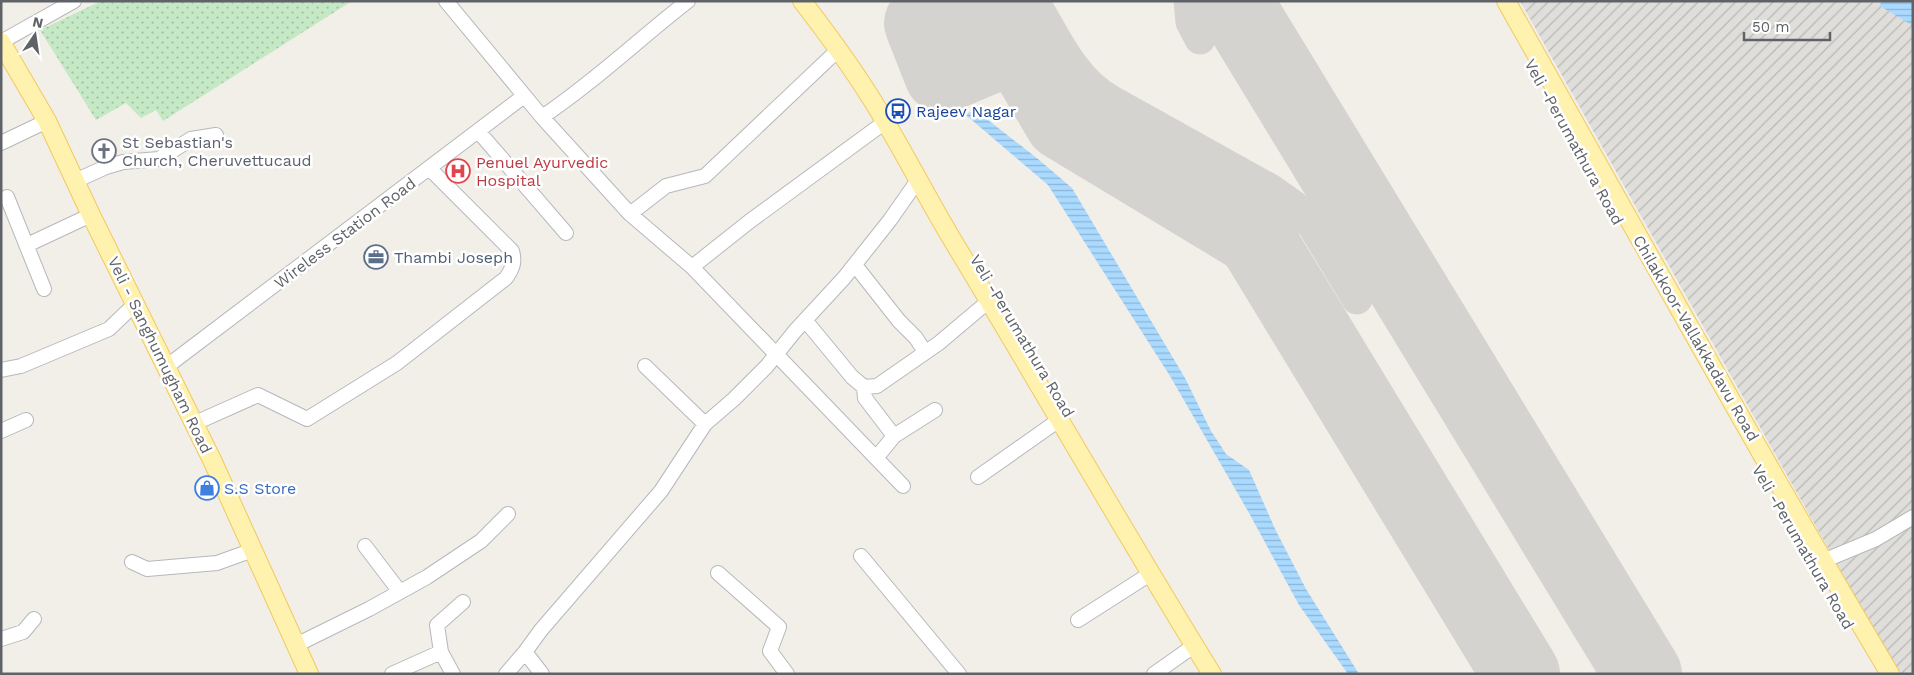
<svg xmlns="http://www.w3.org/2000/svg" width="1914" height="675" viewBox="0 0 1914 675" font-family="'Work Sans',sans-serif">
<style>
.industrial{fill:url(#industrial-furrows)}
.grass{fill:url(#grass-dots)}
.water{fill:url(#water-rules)}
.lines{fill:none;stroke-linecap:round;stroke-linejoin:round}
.taxiway{stroke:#d4d3d0;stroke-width:31}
.runway{stroke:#d4d3d0;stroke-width:78}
.minor-casing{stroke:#b5b8bc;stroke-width:16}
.major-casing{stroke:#f2c960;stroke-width:20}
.minor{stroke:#fff;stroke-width:14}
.major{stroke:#fff2af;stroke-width:18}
.labels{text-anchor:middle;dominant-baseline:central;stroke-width:5;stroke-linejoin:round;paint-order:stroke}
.transit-label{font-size:16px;fill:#164399;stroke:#fff;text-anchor:start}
.worship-label{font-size:16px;fill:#5b616d;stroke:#fff;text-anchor:start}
.street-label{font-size:16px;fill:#5f6368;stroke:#fff}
.health-label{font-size:16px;fill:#be3a42;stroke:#fff;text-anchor:start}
.service-label{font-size:16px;fill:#4e5e75;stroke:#fff;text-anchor:start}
.shop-label{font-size:16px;fill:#366cbe;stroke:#fff;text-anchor:start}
</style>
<defs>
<pattern id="industrial-furrows" width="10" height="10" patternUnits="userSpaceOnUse" patternTransform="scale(1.25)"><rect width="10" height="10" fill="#e0deda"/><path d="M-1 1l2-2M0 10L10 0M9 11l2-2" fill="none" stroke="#b9b8b5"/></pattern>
<pattern id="grass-dots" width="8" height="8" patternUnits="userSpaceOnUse" patternTransform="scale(1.25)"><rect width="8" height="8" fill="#c5e8c5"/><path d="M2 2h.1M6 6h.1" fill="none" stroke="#a3c0a4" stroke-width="1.8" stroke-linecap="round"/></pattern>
<pattern id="water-rules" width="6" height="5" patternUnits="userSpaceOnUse" patternTransform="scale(1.25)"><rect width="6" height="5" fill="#aadaff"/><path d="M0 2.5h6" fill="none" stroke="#8eb4d2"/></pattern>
</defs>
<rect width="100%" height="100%" fill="#f1efe8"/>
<!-- industrial -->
<path class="industrial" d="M1520 1H1913V674H1899Z"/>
<!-- grass -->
<path class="grass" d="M101 1H352L163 121 156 110 141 118 126 103 96 120 40 30Z"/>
<!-- water -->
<path class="water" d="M1881 1H1913V26L1880 6Z
M974 109 1038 159 1072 188 1185 378 1211 431 1226 454 1249 470 1276 531 1306 589 1359 674H1348L1299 605 1249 513 1170 376 1048 185 966 115Z"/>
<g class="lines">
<!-- taxiway -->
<path class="taxiway" d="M1034 1C1055 36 1073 79 1110 100L1270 189 1294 206 1313 226 1357 299
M1189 1 1191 22 1200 39"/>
<!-- runway -->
<path class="runway" d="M981 1 923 23 943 74 1017 43 1063 121 1255 237 1521 674
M1233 1 1643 674"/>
<!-- minor casing -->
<g class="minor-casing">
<path id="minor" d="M446 1 542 117C594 82 639 39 688 1
M1 42 74 1
M542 117 630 214 692 267 903 486
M478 131 566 233
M1 143 47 121
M75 181 106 167 123 162 159 159 191 139 216 135
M7 197 44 289
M630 214 666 186 705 176 839 49
M27 245 91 215
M855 265 899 321 916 338 925 352
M692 267 750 221 885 122
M805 320 852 377 864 387 877 386 939 343 990 300
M645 366 705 424
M166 367 524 96
M1 370 21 366 109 329 135 304
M864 387 865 398 894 436
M193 424 258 395 307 419 397 363 506 278C513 268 515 262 512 251L430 169
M1 431 26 420
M877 457 894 436 935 410
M978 477 1059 420
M365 546 400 592
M861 556 959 674
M1823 561 1876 539 1913 517
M132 562 147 569 217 563 253 550
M718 573 779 627 770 651 787 674
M1078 620 1150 574
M1 639 23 632 34 619
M296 645 369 609 427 577 481 541 508 514
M441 652 437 625 463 602
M392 674 441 652 453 674
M506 674 525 652
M542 674 525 652 541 630 661 491 705 424 734 399 767 366 795 331 844 278 890 220 918 180
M1154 674 1195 645"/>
</g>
<!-- major casing -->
<g class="major-casing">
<path id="major" d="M802 1C826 32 848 62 869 95 898 140 922 189 950 236 1038 381 1122 529 1212 674
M1506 1C1633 226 1758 452 1890 674
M1 42 47 121 91 215 213 462 309 674"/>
</g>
<!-- minor -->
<use href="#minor" class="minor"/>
<!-- major -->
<use href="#major" class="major"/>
</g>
<!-- icons -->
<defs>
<g id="bus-ring" transform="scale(1.25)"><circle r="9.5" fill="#fff" stroke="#1a4fb4" stroke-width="1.5"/><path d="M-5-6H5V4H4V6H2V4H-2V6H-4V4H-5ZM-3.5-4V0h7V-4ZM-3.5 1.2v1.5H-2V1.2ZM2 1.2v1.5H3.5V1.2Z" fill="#1a4fb4"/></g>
<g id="church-ring" transform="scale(1.25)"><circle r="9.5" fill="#fff" stroke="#6b7280" stroke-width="1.5"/><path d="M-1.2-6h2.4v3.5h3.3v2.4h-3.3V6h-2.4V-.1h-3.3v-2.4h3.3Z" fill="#6b7280"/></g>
<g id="hospital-ring" transform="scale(1.25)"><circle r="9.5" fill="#fff" stroke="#e0444e" stroke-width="1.5"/><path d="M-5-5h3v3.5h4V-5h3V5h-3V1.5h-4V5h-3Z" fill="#e0444e"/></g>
<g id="office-ring" transform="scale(1.25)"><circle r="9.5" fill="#fff" stroke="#5c6f8a" stroke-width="1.5"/><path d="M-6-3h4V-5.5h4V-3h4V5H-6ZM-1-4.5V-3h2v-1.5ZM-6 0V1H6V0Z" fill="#5c6f8a"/></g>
<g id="shop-ring" transform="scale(1.25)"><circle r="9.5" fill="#fff" stroke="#3f7fe0" stroke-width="1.5"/><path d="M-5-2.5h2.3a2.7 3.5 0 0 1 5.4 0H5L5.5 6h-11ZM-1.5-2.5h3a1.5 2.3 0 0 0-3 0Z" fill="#3f7fe0"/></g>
</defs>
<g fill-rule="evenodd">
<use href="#bus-ring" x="898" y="111"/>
<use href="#church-ring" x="104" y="151"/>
<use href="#hospital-ring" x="458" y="171"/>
<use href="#office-ring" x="376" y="257"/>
<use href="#shop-ring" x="207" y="488"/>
</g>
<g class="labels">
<!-- transit labels -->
<g class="transit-label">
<text x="916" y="111">Rajeev Nagar</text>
</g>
<!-- worship labels -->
<g class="worship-label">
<text x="122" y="142">St Sebastian's<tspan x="122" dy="18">Church, Cheruvettucaud</tspan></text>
</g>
<!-- street labels -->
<g class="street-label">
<text transform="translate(1574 142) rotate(61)">Veli -Perumathura Road</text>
<text transform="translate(345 233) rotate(-37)">Wireless Station Road</text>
<text transform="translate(1022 336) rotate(59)">Veli -Perumathura Road</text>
<text transform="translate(1696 338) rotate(60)">Chilakkoor-Vallakkadavu Road</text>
<text transform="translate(160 355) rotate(64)">Veli - Sanghumugham Road</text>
<text transform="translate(1803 547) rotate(60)">Veli -Perumathura Road</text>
</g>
<!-- health labels -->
<g class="health-label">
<text x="476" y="162">Penuel Ayurvedic<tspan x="476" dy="18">Hospital</tspan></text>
</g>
<!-- service labels -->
<g class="service-label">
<text x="394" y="257">Thambi Joseph</text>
</g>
<!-- shop labels -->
<g class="shop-label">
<text x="224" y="488">S.S Store</text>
</g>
</g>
<!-- border -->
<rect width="1914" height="675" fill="none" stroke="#5f6368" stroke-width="5"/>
<!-- north arrow -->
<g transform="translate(35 35) rotate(13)" stroke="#ffffff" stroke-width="4" paint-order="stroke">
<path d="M0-4L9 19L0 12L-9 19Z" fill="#5f6368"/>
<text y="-8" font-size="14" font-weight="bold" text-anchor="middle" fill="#5f6368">N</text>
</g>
<!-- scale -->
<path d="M1744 32v8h86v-8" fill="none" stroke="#5f6368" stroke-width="2.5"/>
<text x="1752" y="32" font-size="15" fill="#5f6368" stroke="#ffffff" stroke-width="4" paint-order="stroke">50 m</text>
</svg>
